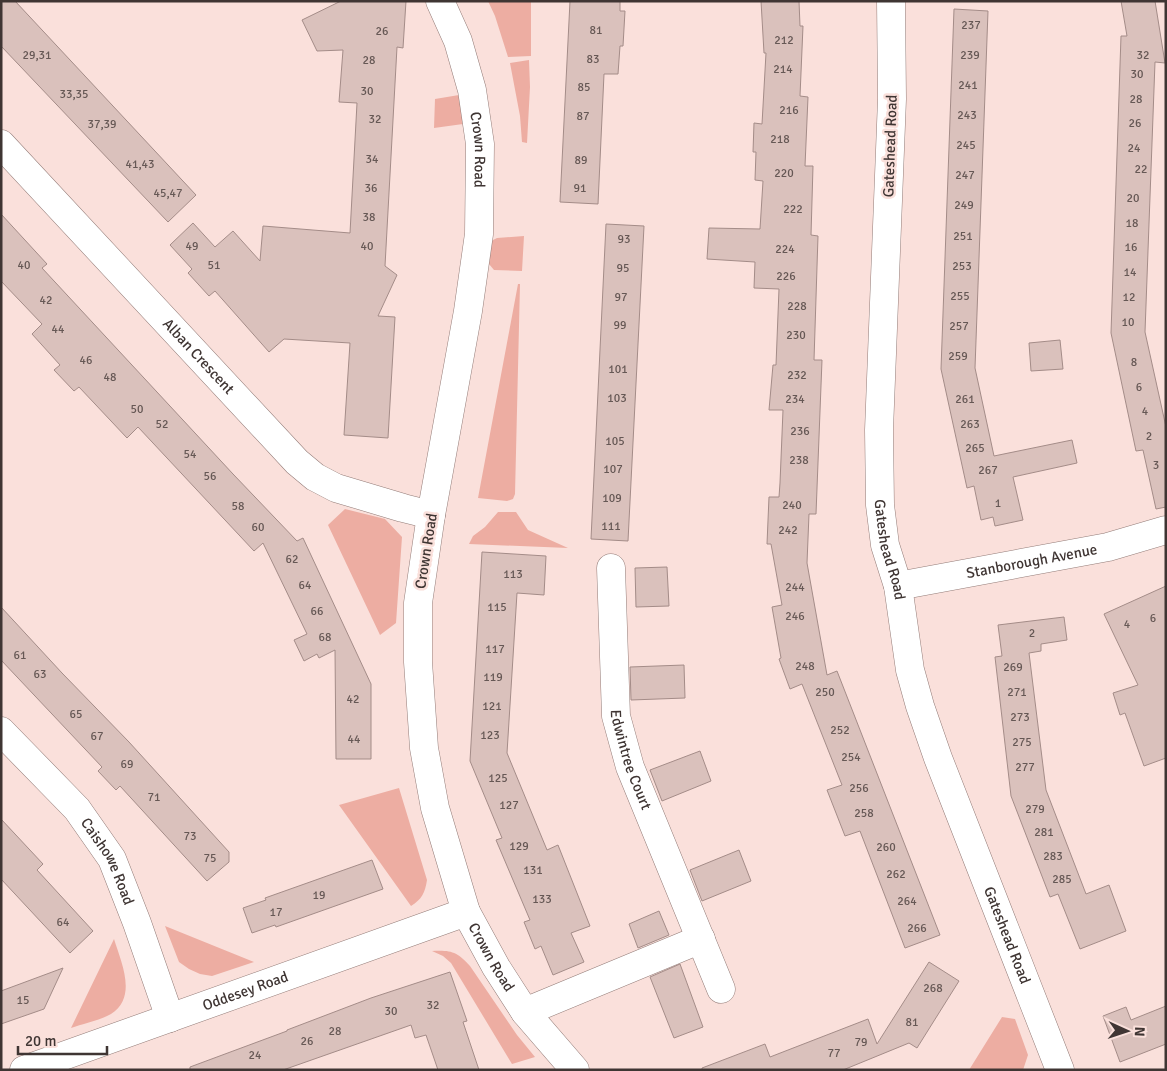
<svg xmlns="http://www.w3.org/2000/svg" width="1167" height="1071" viewBox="0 0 1167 1071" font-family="Signika,sans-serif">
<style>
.green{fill:#edada2}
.building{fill:#dac1bc;stroke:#a48c88}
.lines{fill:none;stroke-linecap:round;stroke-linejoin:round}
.minor-casing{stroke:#937c78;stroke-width:29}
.minor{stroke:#fff;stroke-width:28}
.labels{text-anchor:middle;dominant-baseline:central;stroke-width:5;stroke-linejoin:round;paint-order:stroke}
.number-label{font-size:12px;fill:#665855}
.street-label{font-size:15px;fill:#3f3533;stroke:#fae0db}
</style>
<rect width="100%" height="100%" fill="#fae0db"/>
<!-- green -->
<path class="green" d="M488 1H531V56L508 57 495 16Z
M529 60 530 87 527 143 522 142 520 116 510 63Z
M459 95 463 124 434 128 435 99Z
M524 236 522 271 494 270 489 264 491 241 497 238Z
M518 284H520L515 494 513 499 507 501 478 498Z
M345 509 385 519 402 537 396 623 380 635 328 525Z
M498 512H516L528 530 568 548 469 544 473 536 485 527Z
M399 788 427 880C425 893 422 899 411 906L339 805Z
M165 926 254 962 212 976 200 974 189 969 179 962Z
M114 939C121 962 138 997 111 1014 101 1020 82 1024 71 1028Z
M432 951C452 950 457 952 470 966L517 1035 535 1057 512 1064 451 963 443 956Z
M1002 1017 1015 1019 1028 1055 1023 1070H969Z"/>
<!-- building -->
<path class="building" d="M1 1H15L196 195 168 222 1 46Z
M341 1H406L403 48 397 47 385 266 397 275 378 316 395 317 388 438 344 435 350 343 284 339 269 352 215 291 209 296 188 273 192 269 170 245 193 223 215 247 233 231 260 261 263 226 350 233 357 103 339 102 343 50 317 51 302 20Z
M570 1H620V11H625L623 46H620L618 74H604L598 204 560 202Z
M761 1H799L800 26H803L800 96 808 97 805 166H813L811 235 818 236 814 360H822L816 514H809L807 563 827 675 837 671 940 935 905 948 860 831 845 836 827 790 842 785 802 684 790 689 779 659 781 658 772 607 782 605 771 544H767L769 497H779L780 483 783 410H769L773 365H776L779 289 754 288 755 262 707 259 709 228 760 229 763 181 755 180 756 152H753L754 123 762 124 766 53H764Z
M1121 1H1155L1165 63 1155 62 1145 332 1166 427V507L1156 509 1143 450 1136 451 1111 333 1121 36H1127Z
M954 9 988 11 975 368 994 456 1072 440 1077 463 1013 477 1023 520 995 526 993 517 981 520 974 486 967 488 941 369Z
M1 214 47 264 42 268 233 474 297 541 303 538 371 684V759H336L335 650 319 658 317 654 304 661 294 640 307 634 263 543 254 551 138 427 127 438 79 387 74 391 54 370 60 365 32 334 42 324 1 281Z
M606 224 644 226 628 541 591 539Z
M1060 340 1063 369 1031 371 1029 343Z
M482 552 546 556 544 595 517 593 507 753 547 850 558 845 590 926 571 933 584 962 553 975 541 946 535 949 524 922 530 920 496 840 502 838 470 761Z
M667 567 669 606 636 607 635 568Z
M1166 586V758L1144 766 1125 713 1120 715 1113 693 1138 685 1104 614Z
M1 607 62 673 129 742 229 852V862L207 881 120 786 116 790 98 771 102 767 1 660Z
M1064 617 1067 640 1041 644V651L1029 653 1046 790 1086 894 1109 885 1126 931 1080 949 1058 894 1050 897 1011 796 995 657 1002 656 998 625Z
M684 665 685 698 631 700 630 667Z
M700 751 711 781 662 801 650 770Z
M1 819 43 864 37 870 93 931 70 953 1 879Z
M739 850 751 881 702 901 690 870Z
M372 860 383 889 276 927 275 925 252 933 243 908 266 900 265 898Z
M659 911 669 935 638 948 629 924Z
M929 962 959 981 917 1048 909 1043 843 1070H702V1068L765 1044 770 1057 868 1019 877 1044Z
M680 964 703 1027 674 1038 650 977Z
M63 968 44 1009 1 1024V991Z
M450 972 467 1021 463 1022 479 1070H438L426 1035 415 1038 411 1025 283 1070H190V1067L287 1031V1030L371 998Z
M1166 1006V1044L1120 1062 1103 1016 1126 1007 1131 1020Z"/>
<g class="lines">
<!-- minor casing -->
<g class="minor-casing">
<g id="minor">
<path id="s1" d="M440 1 458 41 472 90 480 144 479 234 468 311 431 515 418 603V662L424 748 435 808 466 912 496 967 525 1012 575 1070"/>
<path id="s2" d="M891 1 892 99 879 430 880 505 885 545 898 586 910 670 920 706 938 758 1060 1070"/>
<path id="s3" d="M1 144 297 462 315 477 336 488 403 508 431 515"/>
<path id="s4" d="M611 568 616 716 630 767 721 989"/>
<path id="s5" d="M898 586 1108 547 1166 530"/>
<path id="s6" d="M1 731 77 809 112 859 137 923 170 1018"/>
<path d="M525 1012 701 939"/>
<path id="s7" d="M24 1070 466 912"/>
</g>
</g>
<!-- minor -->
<use href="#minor" class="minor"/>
</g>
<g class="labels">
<!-- number labels -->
<g class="number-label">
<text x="971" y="25">237</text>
<text x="596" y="30">81</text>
<text x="382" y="31">26</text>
<text x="784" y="40">212</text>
<text x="37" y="55">29,31</text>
<text x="970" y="55">239</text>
<text x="1143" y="55">32</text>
<text x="593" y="59">83</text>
<text x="369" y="60">28</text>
<text x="783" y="69">214</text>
<text x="1137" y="74">30</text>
<text x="968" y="85">241</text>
<text x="584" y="87">85</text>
<text x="367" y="91">30</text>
<text x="74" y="94">33,35</text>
<text x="1136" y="99">28</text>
<text x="789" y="110">216</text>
<text x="967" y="115">243</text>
<text x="583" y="116">87</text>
<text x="375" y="119">32</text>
<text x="1135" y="123">26</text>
<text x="102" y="124">37,39</text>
<text x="780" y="139">218</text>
<text x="966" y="145">245</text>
<text x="1134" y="148">24</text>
<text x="372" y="159">34</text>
<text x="581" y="160">89</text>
<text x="140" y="164">41,43</text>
<text x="1141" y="169">22</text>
<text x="784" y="173">220</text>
<text x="965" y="175">247</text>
<text x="371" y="188">36</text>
<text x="580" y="188">91</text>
<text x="168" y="193">45,47</text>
<text x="1133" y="198">20</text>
<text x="964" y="205">249</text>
<text x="793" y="209">222</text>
<text x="369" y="217">38</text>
<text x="1132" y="223">18</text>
<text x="963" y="236">251</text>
<text x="624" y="239">93</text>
<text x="192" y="246">49</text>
<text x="367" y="246">40</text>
<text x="1131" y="247">16</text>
<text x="785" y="249">224</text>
<text x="24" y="265">40</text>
<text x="214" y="265">51</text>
<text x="962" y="266">253</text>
<text x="623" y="268">95</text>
<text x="1130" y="272">14</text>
<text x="786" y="276">226</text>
<text x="960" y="296">255</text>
<text x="621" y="297">97</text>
<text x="1129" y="297">12</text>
<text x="46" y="300">42</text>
<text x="797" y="306">228</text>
<text x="1128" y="322">10</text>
<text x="620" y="325">99</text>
<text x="959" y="326">257</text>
<text x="58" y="329">44</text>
<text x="796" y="335">230</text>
<text x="958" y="356">259</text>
<text x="86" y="360">46</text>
<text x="1134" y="362">8</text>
<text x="618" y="369">101</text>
<text x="797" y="375">232</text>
<text x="110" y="377">48</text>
<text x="1139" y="387">6</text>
<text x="617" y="398">103</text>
<text x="795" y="399">234</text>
<text x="965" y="399">261</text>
<text x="137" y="409">50</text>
<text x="1145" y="411">4</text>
<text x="162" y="424">52</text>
<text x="970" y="424">263</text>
<text x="800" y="431">236</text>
<text x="1149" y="436">2</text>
<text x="615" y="441">105</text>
<text x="975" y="448">265</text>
<text x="190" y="454">54</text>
<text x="799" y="460">238</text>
<text x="1156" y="465">3</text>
<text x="613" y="469">107</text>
<text x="988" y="470">267</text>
<text x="210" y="476">56</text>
<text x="612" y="498">109</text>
<text x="998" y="503">1</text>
<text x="792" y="505">240</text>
<text x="238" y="506">58</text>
<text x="611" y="526">111</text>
<text x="258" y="527">60</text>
<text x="788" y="530">242</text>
<text x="292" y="559">62</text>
<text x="513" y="574">113</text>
<text x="305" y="585">64</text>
<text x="795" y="587">244</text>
<text x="497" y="607">115</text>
<text x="317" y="611">66</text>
<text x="795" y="616">246</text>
<text x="1153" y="618">6</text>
<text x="1127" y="624">4</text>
<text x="1032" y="633">2</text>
<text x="325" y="637">68</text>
<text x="495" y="649">117</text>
<text x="20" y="655">61</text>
<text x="805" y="666">248</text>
<text x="1013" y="667">269</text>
<text x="40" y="674">63</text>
<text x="493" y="677">119</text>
<text x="825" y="692">250</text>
<text x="1017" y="692">271</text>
<text x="353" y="699">42</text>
<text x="492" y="706">121</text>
<text x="76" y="714">65</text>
<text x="1020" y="717">273</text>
<text x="840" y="730">252</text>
<text x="490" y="735">123</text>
<text x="97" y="736">67</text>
<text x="354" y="739">44</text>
<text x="1022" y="742">275</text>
<text x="851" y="757">254</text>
<text x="127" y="764">69</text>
<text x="1025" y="767">277</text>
<text x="498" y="778">125</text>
<text x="859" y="788">256</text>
<text x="154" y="797">71</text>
<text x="509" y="805">127</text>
<text x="1035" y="809">279</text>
<text x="864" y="813">258</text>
<text x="1044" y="832">281</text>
<text x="190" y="836">73</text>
<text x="519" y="846">129</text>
<text x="886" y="847">260</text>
<text x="1053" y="856">283</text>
<text x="210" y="858">75</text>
<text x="533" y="870">131</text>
<text x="896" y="874">262</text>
<text x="1062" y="879">285</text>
<text x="319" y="895">19</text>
<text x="542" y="899">133</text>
<text x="907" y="901">264</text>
<text x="276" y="912">17</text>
<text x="63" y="922">64</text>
<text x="917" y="928">266</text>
<text x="933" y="988">268</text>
<text x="23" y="1000">15</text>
<text x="433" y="1005">32</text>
<text x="391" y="1011">30</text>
<text x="912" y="1022">81</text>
<text x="335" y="1031">28</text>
<text x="307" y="1041">26</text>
<text x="861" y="1042">79</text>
<text x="834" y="1053">77</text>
<text x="255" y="1055">24</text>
</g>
<!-- street labels -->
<g class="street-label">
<text transform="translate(890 146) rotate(-88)">Gateshead Road</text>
<text stroke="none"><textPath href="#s1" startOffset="155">Crown Road</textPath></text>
<text stroke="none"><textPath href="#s3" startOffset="290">Alban Crescent</textPath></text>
<text stroke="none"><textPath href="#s2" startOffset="550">Gateshead Road</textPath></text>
<text transform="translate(426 551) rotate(-81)">Crown Road</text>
<text stroke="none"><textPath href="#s5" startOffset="136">Stanborough Avenue</textPath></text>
<text stroke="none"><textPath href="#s4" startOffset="194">Edwintree Court</textPath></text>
<text stroke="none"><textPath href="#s6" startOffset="170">Caishowe Road</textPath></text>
<text stroke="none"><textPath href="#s2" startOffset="955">Gateshead Road</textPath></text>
<text stroke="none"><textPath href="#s1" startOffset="980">Crown Road</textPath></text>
<text stroke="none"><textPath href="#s7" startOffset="235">Oddesey Road</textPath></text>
</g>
</g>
<!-- border -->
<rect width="1167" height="1071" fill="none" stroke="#3f3533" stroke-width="5"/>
<!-- north arrow -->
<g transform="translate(1127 1031) rotate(93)" stroke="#fae0db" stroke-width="4" paint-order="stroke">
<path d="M0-4L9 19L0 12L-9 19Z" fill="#3f3533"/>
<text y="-8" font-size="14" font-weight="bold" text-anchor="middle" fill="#3f3533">N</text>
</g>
<!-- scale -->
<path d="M18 1046v8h89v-8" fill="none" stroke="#3f3533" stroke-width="2.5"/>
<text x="25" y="1046" font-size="15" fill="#3f3533" stroke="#fae0db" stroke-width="4" paint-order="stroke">20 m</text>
</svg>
